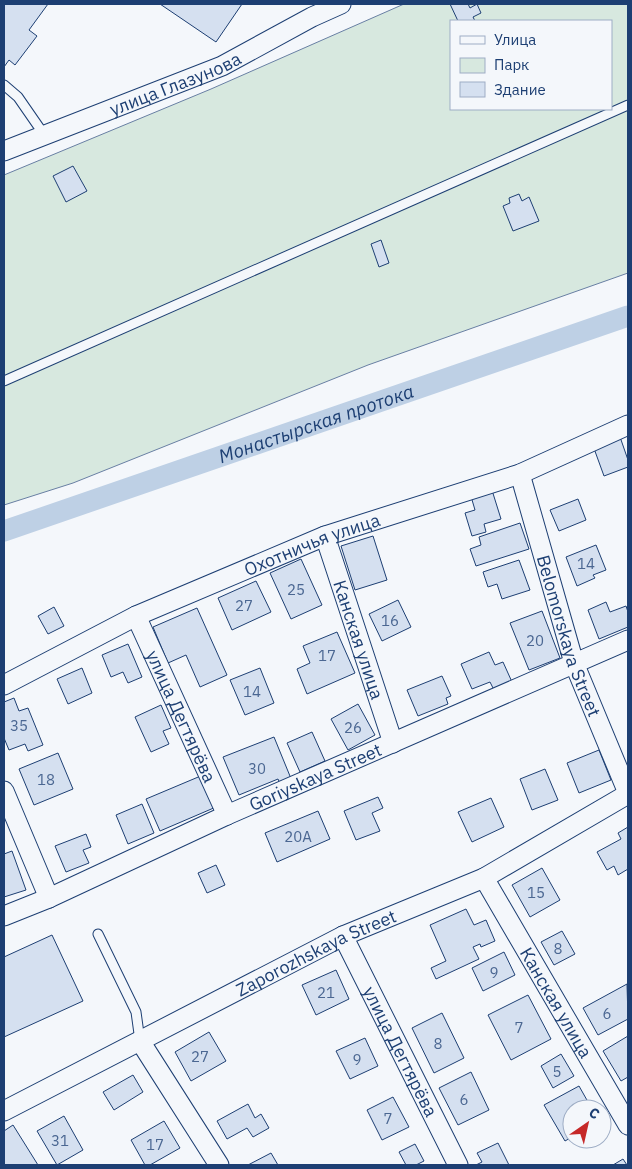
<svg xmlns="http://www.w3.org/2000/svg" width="632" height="1169" viewBox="0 0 632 1169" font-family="'IBM Plex Sans',sans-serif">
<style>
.green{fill:#d7e8df;stroke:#687fa3;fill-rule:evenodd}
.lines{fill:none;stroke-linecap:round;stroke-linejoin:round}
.canal{stroke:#bed0e5;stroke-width:21}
.building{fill:#d5e0f0;stroke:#1d3f73}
.lane-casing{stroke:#1d3f73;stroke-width:11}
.street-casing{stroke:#1d3f73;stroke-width:21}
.lane{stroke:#f4f7fb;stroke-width:9}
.street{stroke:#f4f7fb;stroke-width:19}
.labels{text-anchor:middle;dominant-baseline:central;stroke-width:4;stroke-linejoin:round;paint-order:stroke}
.number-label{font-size:15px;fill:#4b6792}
.street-label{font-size:18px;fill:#1d3f73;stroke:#f4f7fb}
.water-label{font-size:19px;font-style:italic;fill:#1d3f73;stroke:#f4f7fb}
</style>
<rect width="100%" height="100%" fill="#f4f7fb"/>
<!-- green -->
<path class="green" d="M404 4H628V273L368 365 73 483 4 505V175L211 89ZM451 21H611V109H451Z"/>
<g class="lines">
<!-- canal -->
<path class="canal" id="s1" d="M4 531 628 316"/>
</g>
<!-- building -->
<path class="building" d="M4 4H48L29 30 37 36 15 65 9 60 4 67Z
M160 4H242L216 42Z
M450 4H468L470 8 477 4 481 13 473 17 475 21H458Z
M73 166 87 191 66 202 53 176Z
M519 194 522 201 529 197 539 221 513 231 503 206 510 203 509 198Z
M381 240 389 263 379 267 371 244Z
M619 434 628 460V467L604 476 592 443Z
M491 487 501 519 484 524 486 532 472 536 465 513 475 510 470 493Z
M578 499 586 520 559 531 550 510Z
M520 523 529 549 476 566 470 549 481 545 479 537Z
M373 536 387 580 355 590 341 546Z
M596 545 606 570 593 575 595 578 577 586 566 557Z
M301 559 322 605 291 619 270 573Z
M519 560 530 590 502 599 497 584 488 587 483 572Z
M256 581 271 612 232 630 218 598Z
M398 600 411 627 382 641 369 614Z
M606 602 610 612 626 606 628 612V627L599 639 588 610Z
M54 607 64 626 48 634 38 616Z
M197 608 227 675 200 687 186 655 168 663 153 627Z
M542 611 560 658 529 670 510 623Z
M337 632 355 673 307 694 297 669 310 663 303 646Z
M128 644 142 677 128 683 123 672 111 677 102 655Z
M489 652 495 665 503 662 512 682 494 690 490 682 472 689 461 664Z
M82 668 92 693 68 704 57 679Z
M260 668 274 703 245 715 230 680Z
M442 676 451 696 446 698 448 704 418 716 407 690Z
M14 698 19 711 28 708 43 745 28 751 25 744 9 750 4 738V702Z
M358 704 375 735 348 750 331 719Z
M161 705 171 728 163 731 169 744 151 752 135 717Z
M312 732 325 761 300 772 287 743Z
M274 737 292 781 281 786 278 779 239 795 223 757Z
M599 750 611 780 579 793 567 763Z
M58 753 73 789 34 805 19 769Z
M545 769 558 800 532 810 520 779Z
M203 775 216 807 160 831 146 799Z
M378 797 383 808 372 813 380 831 356 840 344 811Z
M491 798 504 827 472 842 458 812Z
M142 804 154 833 128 844 116 815Z
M318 811 330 839 277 862 265 833Z
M628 827V869L618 875 614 866 607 870 597 852 621 839 618 833Z
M86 834 91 847 83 850 89 863 66 872 55 846Z
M12 851 26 890 4 897V854Z
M216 865 225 885 207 893 198 873Z
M542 868 560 900 530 917 512 885Z
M466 909 474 925 486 920 495 941 481 947 480 944 473 947 479 959 436 979 431 968 446 961 430 925Z
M562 931 575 954 554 965 541 942Z
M52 935 83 1001 4 1037V957Z
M504 952 515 975 483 991 472 968Z
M336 970 349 999 316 1015 302 985Z
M627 984 628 1019 598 1035 583 1008Z
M528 995 551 1039 511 1060 488 1015Z
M442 1013 464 1058 434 1073 412 1028Z
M209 1032 226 1061 191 1081 175 1052Z
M628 1036V1077L621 1081 603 1051Z
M365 1038 378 1066 350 1079 336 1051Z
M561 1054 574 1076 553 1088 541 1066Z
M471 1072 489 1110 458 1125 439 1088Z
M133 1075 143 1092 114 1110 103 1092Z
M579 1086 592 1109H572V1137L565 1141 544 1105Z
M393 1097 409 1127 382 1140 367 1110Z
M248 1104 255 1118 261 1114 269 1128 253 1137 247 1128 227 1139 217 1121Z
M64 1116 83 1150 57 1165 37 1131Z
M164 1121 180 1148 150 1165H145L131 1140Z
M13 1125 38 1165H4V1131Z
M498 1143 509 1165H476L482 1162 477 1153Z
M415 1144 424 1161 416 1165H406L399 1152Z
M271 1153 278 1165H248Z
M623 1159 627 1165H613Z"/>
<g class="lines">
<!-- lane casing -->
<g class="lane-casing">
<path id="lane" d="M4 85 18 97 45 136
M4 381 628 105
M98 934 136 1012 140 1041"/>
</g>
<!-- street casing -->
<g class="street-casing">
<g id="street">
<path id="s2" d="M4 151 222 66 312 17 341 4"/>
<path id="s3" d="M520 474 574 663 628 793"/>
<path id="s4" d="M325 536 393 743"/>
<path id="s5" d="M136 616 227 815"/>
<path id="s6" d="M4 685 136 616 325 536 520 474 628 425"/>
<path d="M4 791 49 898"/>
<path id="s7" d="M484 878 628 1125"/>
<path id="s8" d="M4 916 49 898 227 815 628 640"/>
<path id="s9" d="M343 936 458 1165"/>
<path d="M140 1041 219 1165"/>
<path id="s10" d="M4 1111 343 936 484 878 628 794"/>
</g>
</g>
<!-- lane -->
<use href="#lane" class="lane"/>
<!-- street -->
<use href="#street" class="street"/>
</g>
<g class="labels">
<!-- number labels -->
<g class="number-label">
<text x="586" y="563">14</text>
<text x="296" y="589">25</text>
<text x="244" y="605">27</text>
<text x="390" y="620">16</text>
<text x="535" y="640">20</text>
<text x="327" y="655">17</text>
<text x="252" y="691">14</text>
<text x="19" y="725">35</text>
<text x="353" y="727">26</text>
<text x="257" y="768">30</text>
<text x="46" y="779">18</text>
<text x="298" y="836">20А</text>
<text x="536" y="892">15</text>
<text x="558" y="948">8</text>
<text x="494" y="972">9</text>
<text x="326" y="992">21</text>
<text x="607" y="1013">6</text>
<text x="519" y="1027">7</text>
<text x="438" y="1043">8</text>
<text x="200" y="1056">27</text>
<text x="357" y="1059">9</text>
<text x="557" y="1071">5</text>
<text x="464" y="1099">6</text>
<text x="388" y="1118">7</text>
<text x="60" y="1140">31</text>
<text x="155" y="1144">17</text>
</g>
<!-- street labels -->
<g class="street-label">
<text stroke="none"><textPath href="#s2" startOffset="184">улица Глазунова</textPath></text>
<text stroke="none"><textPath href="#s6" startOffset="339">Охотничья улица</textPath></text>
<text stroke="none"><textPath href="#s3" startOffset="169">Belomorskaya Street</textPath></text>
<text stroke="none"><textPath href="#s4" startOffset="109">Канская улица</textPath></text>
<text stroke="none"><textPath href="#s5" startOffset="110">улица Дегтярёва</textPath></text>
<text stroke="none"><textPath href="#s8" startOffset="341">Goriyskaya Street</textPath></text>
<text stroke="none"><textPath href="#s10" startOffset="350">Zaporozhskaya Street</textPath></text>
<text stroke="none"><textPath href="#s7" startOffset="144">Канская улица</textPath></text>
<text stroke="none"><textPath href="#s9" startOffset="129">улица Дегтярёва</textPath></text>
</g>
<!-- water labels -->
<g class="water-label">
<text stroke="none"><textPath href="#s1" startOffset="330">Монастырская протока</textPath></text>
</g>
</g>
<!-- border -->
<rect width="632" height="1169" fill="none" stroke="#1d3f73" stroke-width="10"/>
<!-- legend -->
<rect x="450" y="20" width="162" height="90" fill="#f4f7fb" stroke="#9eadc5"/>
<rect x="460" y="36" width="25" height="8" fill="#f4f7fb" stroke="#9eadc5"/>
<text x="494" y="45" font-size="15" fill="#1d3f73">Улица</text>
<rect x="460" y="58" width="25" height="15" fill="#d7e8df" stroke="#9eadc5"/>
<text x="494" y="70" font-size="15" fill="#1d3f73">Парк</text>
<rect x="460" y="82" width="25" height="15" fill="#d5e0f0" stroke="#9eadc5"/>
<text x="494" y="95" font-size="15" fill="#1d3f73">Здание</text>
<!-- north arrow -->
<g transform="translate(587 1124) rotate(34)"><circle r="24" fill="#f4f7fb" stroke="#9eadc5"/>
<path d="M0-4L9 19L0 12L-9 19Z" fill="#c62828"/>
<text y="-8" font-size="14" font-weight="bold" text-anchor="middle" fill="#1d3f73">С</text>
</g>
</svg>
